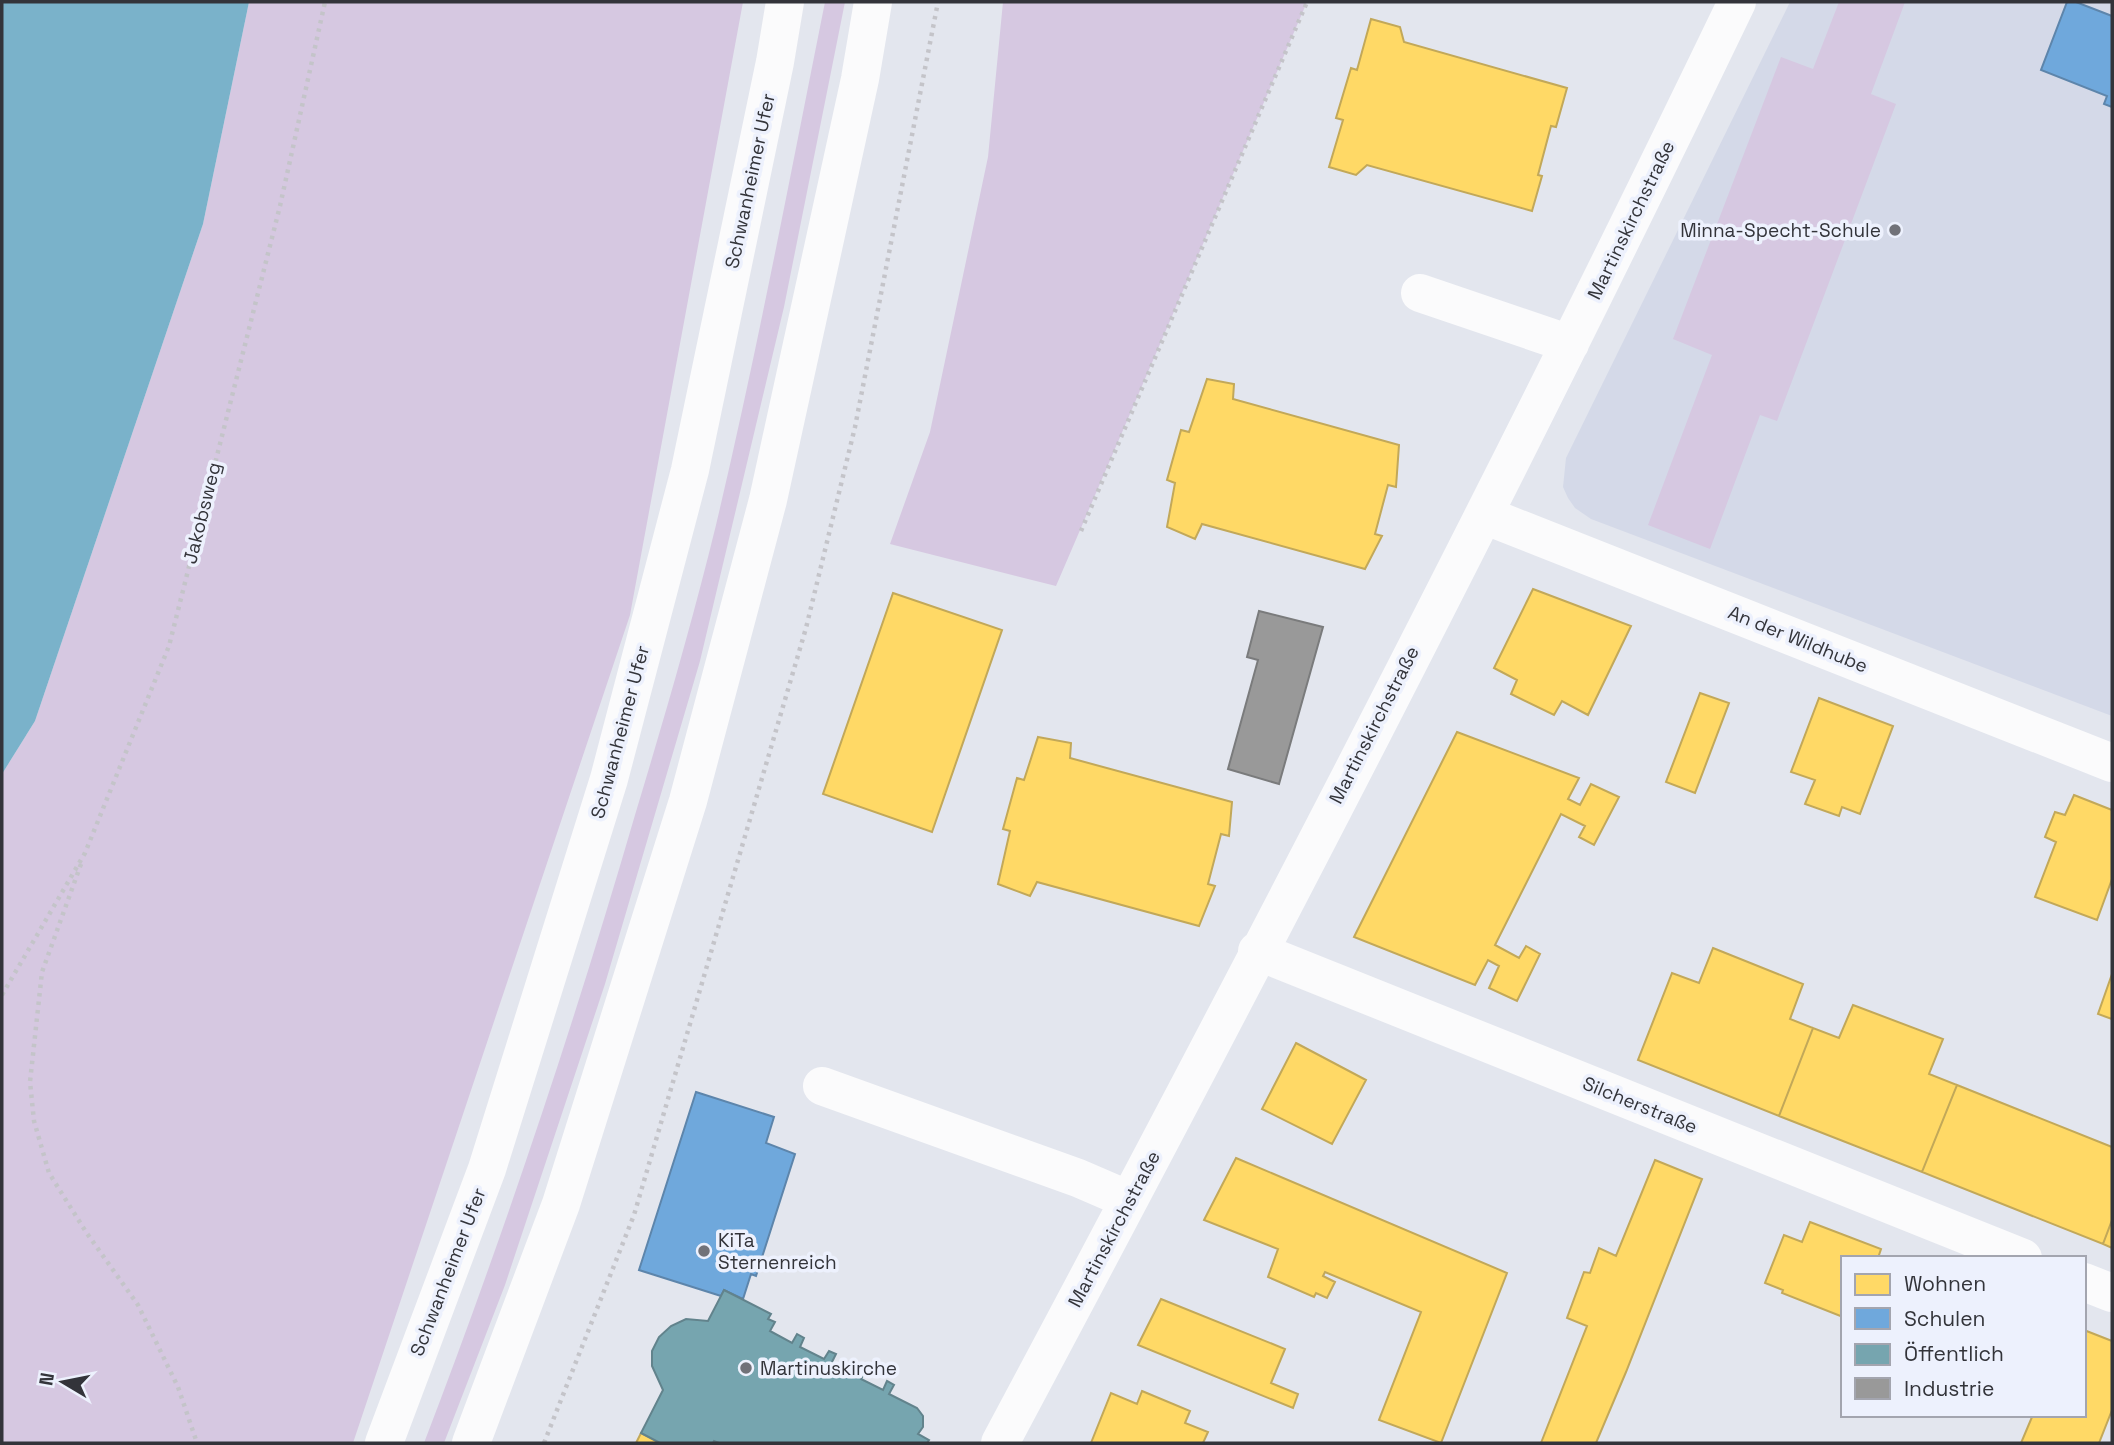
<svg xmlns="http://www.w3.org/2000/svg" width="2114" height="1445" viewBox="0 0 2114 1445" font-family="'Space Grotesk',sans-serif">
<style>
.built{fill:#d4d9e8}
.green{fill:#d6c8e1}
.water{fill:#7ab2ca}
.homes{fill:#ffd966;stroke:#c2a859;stroke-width:2}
.schools{fill:#6fa8dc;stroke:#5d85ab;stroke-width:2}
.public{fill:#76a5af;stroke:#62838c;stroke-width:2}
.industry{fill:#999;stroke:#7a7b7c;stroke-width:2}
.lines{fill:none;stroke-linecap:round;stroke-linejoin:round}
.path{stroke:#c4c4c9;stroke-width:4.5;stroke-dasharray:3.5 5;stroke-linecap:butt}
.minor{stroke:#fbfbfc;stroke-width:38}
.major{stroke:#fbfbfc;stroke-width:38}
.poi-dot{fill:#717279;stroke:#edf1fd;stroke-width:2.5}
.labels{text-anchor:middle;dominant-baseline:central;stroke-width:7;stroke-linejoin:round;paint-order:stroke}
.street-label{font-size:19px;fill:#33343a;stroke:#edf1fd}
.poi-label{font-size:19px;fill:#33343a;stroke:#edf1fd;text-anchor:start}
</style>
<rect width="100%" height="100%" fill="#e3e6ee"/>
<!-- built -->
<path class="built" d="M1790 2H2112V716L1591 519 1575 508 1568 498 1563 487 1566 458Z"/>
<!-- green -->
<path class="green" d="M249 2H743L630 615 353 1443H2V774L35 721 203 224Z
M825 2H845L784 307 700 661 605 984 505 1285 444 1443H424C503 1237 573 1028 635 815 664 719 692 623 716 525 757 352 790 177 825 2Z
M1003 2H1307L1056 586 890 544 930 432 988 157Z
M1839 2H1905L1871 94 1896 104 1777 421 1760 415 1710 549 1648 525 1712 355 1673 339 1781 57 1813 69Z"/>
<!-- water -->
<path class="water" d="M2 2H249L203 224 35 721 2 774Z"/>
<!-- homes -->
<path class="homes" d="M1371 19 1400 27 1404 42 1567 88 1556 127 1551 126 1538 175 1542 176 1532 211 1367 165 1356 175 1329 167 1343 120 1336 118 1351 68 1357 70Z
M1207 379 1234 384 1233 399 1399 445 1396 487 1388 485 1375 534 1382 536 1365 569 1202 524 1195 539 1167 527 1175 483 1167 480 1181 430 1189 432Z
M1533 589 1631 626 1588 715 1562 701 1554 715 1511 694 1517 680 1494 668Z
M893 593 1002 630 932 832 823 794Z
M1700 693 1729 703 1695 793 1666 782Z
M1819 698 1893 726 1860 814 1842 807 1839 816 1805 804 1815 780 1791 772Z
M1457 732 1579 778 1568 799 1580 805 1591 784 1619 797 1594 845 1579 837 1585 826 1561 814 1495 945 1519 958 1526 946 1540 954 1517 1001 1489 988 1499 966 1488 960 1475 985 1354 937Z
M1038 737 1071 743 1070 758 1232 802 1229 836 1221 834 1208 884 1215 886 1199 926 1037 882 1030 896 998 884 1010 831 1003 829 1017 778 1024 780Z
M2074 795 2112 810V879L2097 920 2035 897 2056 842 2045 837 2055 812 2065 815Z
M1713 948 1803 984 1790 1019 1813 1028 1779 1116 1638 1060 1672 973 1699 983Z
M2112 974V1019L2098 1014Z
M1853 1005 1943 1039 1929 1074 1957 1085 1922 1172 1779 1116 1813 1028 1839 1038Z
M1296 1043 1366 1080 1332 1144 1262 1109Z
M1957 1085 2112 1147V1220L2103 1244 1922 1172Z
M1236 1158 1507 1273 1441 1443 1379 1420 1421 1312 1325 1272 1323 1276 1335 1282 1327 1298 1316 1293 1314 1297 1268 1277 1278 1249 1204 1220Z
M1655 1160 1702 1179 1626 1372 1596 1443H1541L1587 1326 1567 1318 1584 1272 1590 1273 1599 1248 1616 1256Z
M2112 1220V1248L2103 1244Z
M1810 1222 1881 1249 1878 1258H1843V1317L1782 1293 1783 1290 1765 1283 1784 1235 1802 1242Z
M1161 1299 1285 1349 1271 1383 1298 1394 1293 1408 1138 1345Z
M2084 1330 2112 1341V1410L2099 1443H2021L2032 1417 2029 1415H2084Z
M1142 1391 1190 1411 1185 1423 1208 1432 1203 1443H1091L1111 1393 1137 1404Z
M641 1433 660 1443H636Z"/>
<!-- schools -->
<path class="schools" d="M2067 2H2076L2112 16V107L2104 104 2107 96 2041 70Z
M696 1092 774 1117 766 1143 795 1154 756 1276 751 1274 743 1299 724 1290 721 1296 639 1270Z"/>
<!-- public -->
<path class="public" d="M724 1290 771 1314 768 1319 775 1322 770 1331 792 1343 797 1334 804 1338 800 1347 824 1359 829 1351 836 1354 831 1364 854 1375 858 1366 866 1370 861 1379 883 1390 887 1381 894 1385 889 1394 917 1408 923 1416V1427L918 1434 929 1440 927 1443H719L714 1441 713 1443H660L641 1433 663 1390 652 1366V1351L659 1337 671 1326 686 1319 708 1321Z"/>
<!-- industry -->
<path class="industry" d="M1259 611 1323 627 1279 784 1228 769 1258 660 1247 657Z"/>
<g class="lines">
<!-- path -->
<path class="path" d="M1081 531 1307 2
M81 864 42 972 30 1082 34 1121 49 1173 86 1232 138 1305 178 1387 197 1443
M2 995 85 853 169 646 280 206 325 2
M544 1443 634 1215 806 628 855 427 938 2"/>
<!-- minor -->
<path class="minor" d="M1420 293 1570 344
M1484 515 2112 763
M1257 951 2023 1258
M822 1086 1078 1178 1129 1200
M2084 1282 2112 1293
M1000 1443C1254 967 1503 488 1737 2"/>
<!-- major -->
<path class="major" d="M384 1443 487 1169 609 779 690 470 775 62 785 2
M471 1443 561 1204 688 801 768 500 860 79 873 2"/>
</g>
<!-- markers -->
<g class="poi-dot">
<circle cx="1895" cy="230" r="7"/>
<circle cx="704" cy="1251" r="7"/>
<circle cx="746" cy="1368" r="7"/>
</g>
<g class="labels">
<!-- street labels -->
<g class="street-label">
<text transform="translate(750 181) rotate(-78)">Schwanheimer Ufer</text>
<text transform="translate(1631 220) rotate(-64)">Martinskirchstraße</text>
<text transform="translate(202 513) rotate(-76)">Jakobsweg</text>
<text transform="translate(1798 639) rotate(22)">An der Wildhube</text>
<text transform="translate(1374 725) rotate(-63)">Martinskirchstraße</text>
<text transform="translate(620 732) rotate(-75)">Schwanheimer Ufer</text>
<text transform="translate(1640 1105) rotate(22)">Silcherstraße</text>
<text transform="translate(1114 1229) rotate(-62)">Martinskirchstraße</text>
<text transform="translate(448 1272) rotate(-69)">Schwanheimer Ufer</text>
</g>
<!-- poi labels -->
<g class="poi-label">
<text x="1881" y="230" text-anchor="end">Minna-Specht-Schule</text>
<text x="718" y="1240">KiTa<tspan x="718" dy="22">Sternenreich</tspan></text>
<text x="760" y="1368">Martinuskirche</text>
</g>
</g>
<!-- border -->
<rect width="2114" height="1445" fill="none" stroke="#33343a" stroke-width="7"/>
<!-- legend -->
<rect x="1841" y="1256" width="245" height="161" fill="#edf1fd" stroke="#a3a5af" stroke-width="2"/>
<rect x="1855" y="1274" width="35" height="21" fill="#ffd966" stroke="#a3a5af" stroke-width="2"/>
<text x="1904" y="1291" font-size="21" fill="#33343a">Wohnen</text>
<rect x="1855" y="1308" width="35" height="21" fill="#6fa8dc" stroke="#a3a5af" stroke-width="2"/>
<text x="1904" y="1326" font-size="21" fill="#33343a">Schulen</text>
<rect x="1855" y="1344" width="35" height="21" fill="#76a5af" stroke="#a3a5af" stroke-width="2"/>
<text x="1904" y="1361" font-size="21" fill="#33343a">Öffentlich</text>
<rect x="1855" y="1378" width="35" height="21" fill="#999999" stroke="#a3a5af" stroke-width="2"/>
<text x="1904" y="1396" font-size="21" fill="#33343a">Industrie</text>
<!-- north arrow -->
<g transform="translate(63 1382) rotate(280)" stroke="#edf1fd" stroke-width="5" paint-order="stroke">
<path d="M0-5L12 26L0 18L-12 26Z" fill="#33343a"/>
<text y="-10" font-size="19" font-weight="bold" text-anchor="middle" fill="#33343a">N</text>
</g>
</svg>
